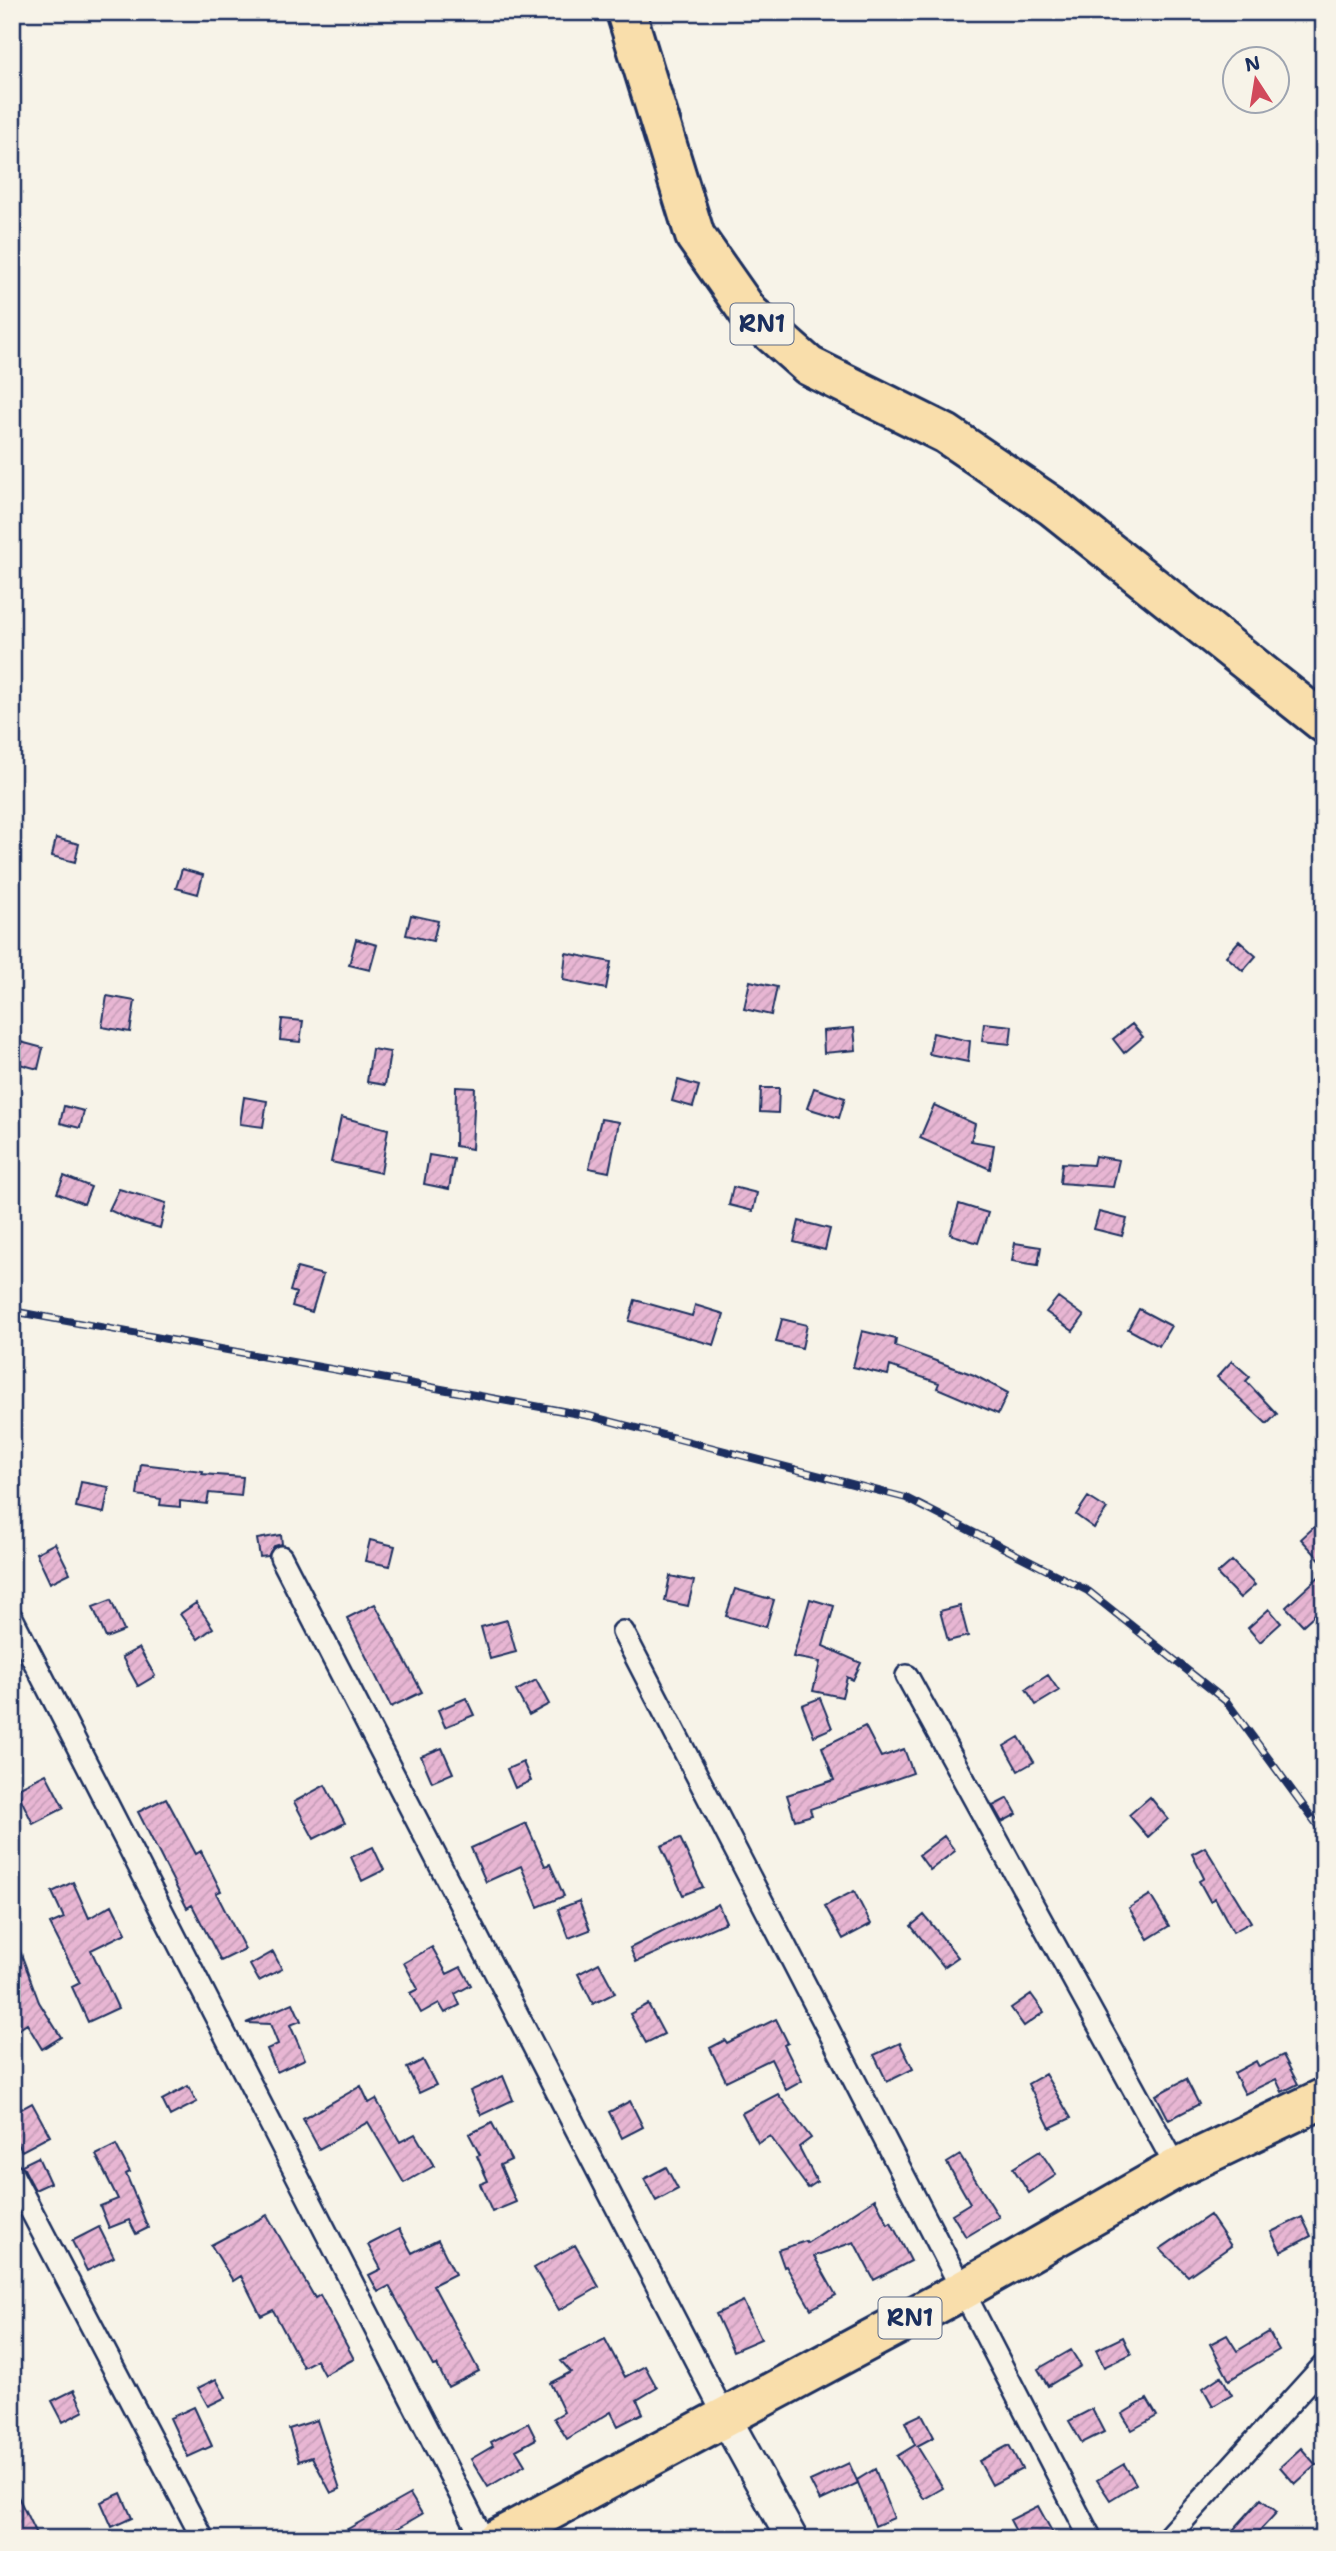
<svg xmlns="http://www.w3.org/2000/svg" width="1336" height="2551" viewBox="0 0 1336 2551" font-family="'Shantell Sans',sans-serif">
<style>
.building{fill:url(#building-hatch);stroke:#1b2f5e;stroke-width:2}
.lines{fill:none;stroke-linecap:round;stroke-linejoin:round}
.street-casing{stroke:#1b2f5e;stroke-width:26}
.secondary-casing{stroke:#1b2f5e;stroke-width:35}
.highway-casing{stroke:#1b2f5e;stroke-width:44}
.street{stroke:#f7f3e8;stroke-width:21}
.secondary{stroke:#f7f3e8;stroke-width:30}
.highway{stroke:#f9deab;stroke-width:38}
.rail-casing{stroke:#1b2f5e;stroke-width:8}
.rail{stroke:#f7f3e8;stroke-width:5;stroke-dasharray:16;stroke-linecap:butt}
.labels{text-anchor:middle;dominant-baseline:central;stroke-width:5;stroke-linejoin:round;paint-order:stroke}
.shield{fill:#f7f3e8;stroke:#5d6a87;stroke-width:2}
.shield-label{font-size:24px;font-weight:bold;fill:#1b2f5e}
</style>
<defs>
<pattern id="building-hatch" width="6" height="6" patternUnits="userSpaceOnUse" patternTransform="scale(1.75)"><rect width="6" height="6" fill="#e8b6d3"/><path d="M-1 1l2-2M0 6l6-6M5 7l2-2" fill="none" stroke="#c69db8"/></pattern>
</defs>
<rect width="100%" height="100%" fill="#f7f3e8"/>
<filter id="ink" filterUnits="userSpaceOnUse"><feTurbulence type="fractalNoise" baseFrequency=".0143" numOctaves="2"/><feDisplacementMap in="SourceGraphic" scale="14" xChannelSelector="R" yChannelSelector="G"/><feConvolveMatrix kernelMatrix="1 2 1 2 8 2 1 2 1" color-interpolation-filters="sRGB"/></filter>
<g filter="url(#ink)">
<!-- building -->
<path class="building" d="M56 838 79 844 75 862 52 856Z
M182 869 203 875 198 894 176 888Z
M411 915 438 921 433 941 406 935Z
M356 939 377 945 370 970 349 965Z
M1239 941 1256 956 1243 971 1226 956Z
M566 953 611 962 606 989 563 980Z
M750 981 777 987 771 1015 744 1009Z
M107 996 135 1001 130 1032 102 1027Z
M282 1019 303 1021 300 1042 280 1040Z
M984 1023 1012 1026 1010 1044 982 1041Z
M1132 1024 1143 1037 1124 1053 1113 1039Z
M854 1028 856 1050 824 1053 823 1031Z
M933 1033 970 1041 968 1062 929 1054Z
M17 1041 43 1048 38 1069 12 1062Z
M372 1049 390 1052 385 1085 367 1082Z
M678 1080 699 1086 693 1107 672 1101Z
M456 1087 475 1088 472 1149 455 1146Z
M761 1088H779L778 1113 760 1112Z
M814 1088 845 1098 839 1118 807 1108Z
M244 1097 267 1101 263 1127 240 1124Z
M934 1105 975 1124 971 1141 994 1145 990 1169 920 1138Z
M64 1106 84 1111 80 1128 60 1123Z
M341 1117 388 1129 381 1173 331 1162Z
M601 1119 619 1122 609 1172 589 1168Z
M429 1155 454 1159 449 1189 424 1184Z
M1095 1156 1119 1160 1113 1187 1060 1183 1062 1163 1093 1165Z
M64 1176 91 1187 84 1204 57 1193Z
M733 1187 757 1193 753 1211 729 1205Z
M119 1189 166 1203 160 1228 131 1220 109 1210Z
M959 1204 988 1213 978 1243 950 1234Z
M1099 1212 1127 1219 1122 1236 1094 1229Z
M799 1221 830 1229 825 1250 794 1242Z
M1015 1243 1041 1247 1038 1265 1012 1261Z
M297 1268 323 1275 312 1312 292 1306 296 1293 290 1291Z
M1058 1297 1084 1316 1073 1331 1046 1312Z
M635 1300 692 1316 695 1305 724 1314 714 1345 629 1321Z
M1139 1309 1171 1326 1159 1346 1128 1329Z
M782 1319 807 1325 802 1348 776 1342Z
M862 1331 896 1339 895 1346 974 1375 1008 1393 998 1414 937 1388 939 1383 890 1366 888 1375 853 1367Z
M1232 1361 1250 1377 1246 1381 1277 1414 1267 1424 1217 1377Z
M141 1464 203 1471 202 1474 243 1477 241 1496 209 1493 207 1504 180 1501V1507L160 1505 161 1499 137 1495Z
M81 1482 109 1487 104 1513 76 1507Z
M1088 1497 1107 1509 1094 1528 1076 1515Z
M1324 1518V1564L1301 1539Z
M281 1535 282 1544 274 1546 268 1556 260 1557 257 1539Z
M370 1540 395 1546 390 1566 365 1561Z
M55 1543 70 1573 50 1583 36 1553Z
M1232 1561 1255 1585 1240 1598 1217 1574Z
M1324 1572V1606L1303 1625 1286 1607Z
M670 1576 694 1581 688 1606 665 1601Z
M735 1589 774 1600 766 1627 726 1616Z
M810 1599 834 1606 823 1646 861 1663 853 1680 847 1677 842 1697 813 1691 820 1662 793 1657Z
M111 1600 124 1631 106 1638 93 1607Z
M196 1603 213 1628 198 1639 180 1614Z
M375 1604 422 1692 391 1707 347 1618Z
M960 1606 968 1636 948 1641 940 1611Z
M1269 1609 1281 1623 1260 1642 1248 1628Z
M507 1620 516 1652 490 1659 481 1627Z
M139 1648 155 1676 138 1686 122 1657Z
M1048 1675 1059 1691 1036 1705 1026 1689Z
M536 1680 549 1704 529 1715 516 1691Z
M466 1698 474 1715 445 1727 438 1710Z
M820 1698 832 1728 814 1736 802 1705Z
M865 1726 881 1757 904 1749 913 1773 810 1809 812 1815 795 1820 787 1795 834 1780 822 1747Z
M1019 1737 1034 1762 1018 1771 1004 1746Z
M442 1748 453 1773 432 1782 421 1756Z
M523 1762 531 1781 515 1788 507 1769Z
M46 1774 64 1808 33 1824 16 1789Z
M325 1785 345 1823 314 1839 294 1802Z
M1150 1797 1168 1819 1148 1837 1129 1815Z
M166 1798 196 1854 201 1851 221 1891 216 1893 245 1949 221 1961 192 1905 187 1908 138 1812Z
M1008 1798 1017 1814 1002 1822 993 1806Z
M526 1823 545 1866 550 1864 564 1896 538 1907 521 1866 486 1882 471 1848Z
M944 1836 955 1851 930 1870 919 1855Z
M680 1838 703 1887 683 1895 661 1846Z
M373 1847 384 1870 362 1881 351 1857Z
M1205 1847 1251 1922 1233 1932 1215 1898 1210 1901 1199 1881 1204 1878 1192 1854Z
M73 1882 89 1918 112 1905 126 1933 91 1950 118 2008 88 2022 72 1987 80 1983 50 1924 64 1918 52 1892Z
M854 1891 871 1924 843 1939 825 1906Z
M1150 1895 1169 1926 1148 1939 1129 1908Z
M579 1901 590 1930 569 1938 558 1909Z
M718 1904 726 1922 636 1962 630 1948Z
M924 1915 958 1957 944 1967 911 1926Z
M14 1935 39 2002 61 2037 42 2049 27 2024 12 2034V1936Z
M432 1947 447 1974 461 1967 471 1985 455 1994 460 2005 445 2013 439 2003 421 2013 410 1993 418 1989 404 1963Z
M273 1952 282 1969 259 1981 250 1965Z
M599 1963 615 1993 593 2004 578 1974Z
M1031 1994 1044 2012 1024 2026 1011 2008Z
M293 2003 301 2021 290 2025 305 2059 277 2072 267 2049 278 2044 270 2024 246 2023Z
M648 2004 664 2034 646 2043 630 2014Z
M776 2019 788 2043 784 2045 802 2081 786 2090 771 2059 726 2081 710 2048 725 2040 727 2043Z
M900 2043 913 2069 887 2082 874 2055Z
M1283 2055 1298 2084 1282 2092 1276 2079 1245 2094 1234 2073 1256 2061 1259 2067Z
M423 2060 436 2085 419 2093 407 2068Z
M1045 2074 1071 2118 1050 2128 1028 2084Z
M503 2076 513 2100 481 2115 470 2091Z
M1186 2079 1199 2104 1169 2120 1156 2095Z
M188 2086 197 2102 170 2116 162 2100Z
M361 2086 369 2103 376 2099 400 2142 415 2134 434 2166 404 2183 368 2122 319 2149 303 2119Z
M778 2094 811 2138 799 2147 817 2182 808 2188 770 2136 758 2143 742 2113Z
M630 2101 643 2127 622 2138 609 2112Z
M32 2103 50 2136 22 2151 12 2133V2114Z
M492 2123 511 2160 500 2165 516 2202 492 2212 480 2184 488 2181 477 2156 480 2155 469 2134Z
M116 2145 130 2172 126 2174 148 2228 136 2234 129 2220 109 2228 100 2206 118 2199 96 2155Z
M1040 2151 1056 2175 1029 2193 1013 2168Z
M960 2155 999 2217 966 2237 952 2214 970 2203 947 2163Z
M38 2157 50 2183 35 2190 22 2165Z
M666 2167 678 2189 656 2201 644 2179Z
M875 2199 888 2224 891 2222 911 2261 874 2280 854 2242 814 2256 836 2295 811 2309 786 2266 784 2267 778 2250 806 2241 807 2243Z
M267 2215 315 2298 320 2295 354 2359 324 2375 316 2360 303 2367 273 2310 261 2316 241 2276 233 2281 211 2245Z
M1210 2215 1231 2246 1188 2276 1160 2249Z
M1302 2217 1311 2236 1281 2252 1271 2232Z
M99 2227 114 2257 87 2271 72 2241Z
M399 2229 412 2253 438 2240 455 2274 433 2285 479 2371 448 2387 437 2365 433 2366 389 2286 378 2292 369 2275 381 2269 368 2245Z
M575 2245 599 2287 559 2310 534 2268Z
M743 2301 761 2339 733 2351 716 2314Z
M1269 2332 1279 2350 1229 2380 1210 2344 1227 2335 1237 2351Z
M1123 2337 1131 2354 1104 2367 1096 2350Z
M605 2339 625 2377 645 2366 657 2388 637 2400 643 2413 618 2426 611 2412 567 2439 554 2418 564 2412 550 2383 571 2372 561 2361Z
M1071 2350 1081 2366 1048 2386 1038 2369Z
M1221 2376 1232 2395 1213 2406 1203 2388Z
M216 2379 226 2397 208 2406 198 2388Z
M74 2390 84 2411 63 2422 52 2401Z
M1147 2399 1157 2416 1132 2430 1122 2414Z
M194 2407 212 2446 188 2457 170 2418Z
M1092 2409 1104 2432 1082 2443 1069 2421Z
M922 2414 934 2437 917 2446 943 2488 924 2499 897 2456 915 2445 905 2422Z
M317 2420 340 2489 331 2493 312 2457 299 2461 289 2429Z
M528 2423 536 2439 516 2450 525 2465 488 2487 471 2459 493 2446 491 2442Z
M1009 2445 1022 2469 992 2485 979 2461Z
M1301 2448 1316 2465 1295 2484 1280 2467Z
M849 2463 858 2483 820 2501 810 2481Z
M1124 2464 1136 2484 1110 2500 1097 2480Z
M875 2469 894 2518 875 2526 857 2480Z
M12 2484 36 2534 25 2539H12Z
M121 2493 132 2518 112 2527 101 2502Z
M410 2494 422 2514 379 2539H330Z
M1261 2499 1277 2512 1252 2539H1225Z
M1038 2506 1056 2539H1020L1010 2520Z"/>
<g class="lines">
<!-- street casing -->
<g class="street-casing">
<path id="street" d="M281 1557 725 2417
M12 1618 483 2539
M623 1632 1091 2539
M907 1676 1177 2168
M12 2174 203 2539
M1166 2539 1324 2365"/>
</g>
<!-- secondary casing -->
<g class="secondary-casing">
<path id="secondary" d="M725 2417 792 2539"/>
</g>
<!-- highway casing -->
<g class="highway-casing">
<path id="highway" d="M626 12 695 236 749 313 809 366 946 434 1052 506 1324 723
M497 2539 963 2290 1177 2168 1324 2098"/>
</g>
<!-- street -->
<use href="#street" class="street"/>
<!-- secondary -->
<use href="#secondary" class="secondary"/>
<!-- highway -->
<use href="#highway" class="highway"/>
<!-- rail casing -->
<g class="rail-casing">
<path id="rail" d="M12 1311 590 1416 906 1498 1088 1591 1227 1702 1324 1834"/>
</g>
<!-- rail -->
<use href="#rail" class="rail"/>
</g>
</g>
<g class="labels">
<!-- shield labels -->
<g class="shield">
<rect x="730.5" y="303.5" width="63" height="41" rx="5"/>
<rect x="878.5" y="2297.5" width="63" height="41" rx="5"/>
</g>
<g class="shield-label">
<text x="762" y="324">RN1</text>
<text x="910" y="2318">RN1</text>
</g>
</g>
<!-- margin -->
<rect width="1336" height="2551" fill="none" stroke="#f7f3e8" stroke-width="42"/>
<rect x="21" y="21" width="1294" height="2509" fill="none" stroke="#1b2f5e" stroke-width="2.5" filter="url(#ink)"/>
<!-- north arrow -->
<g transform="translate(1256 80) rotate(348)"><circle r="33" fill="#f7f3e8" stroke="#9fa5b1" stroke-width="2"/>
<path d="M0-5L12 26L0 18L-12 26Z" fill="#d1495b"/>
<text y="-10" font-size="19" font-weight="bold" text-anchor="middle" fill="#1b2f5e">N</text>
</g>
</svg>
